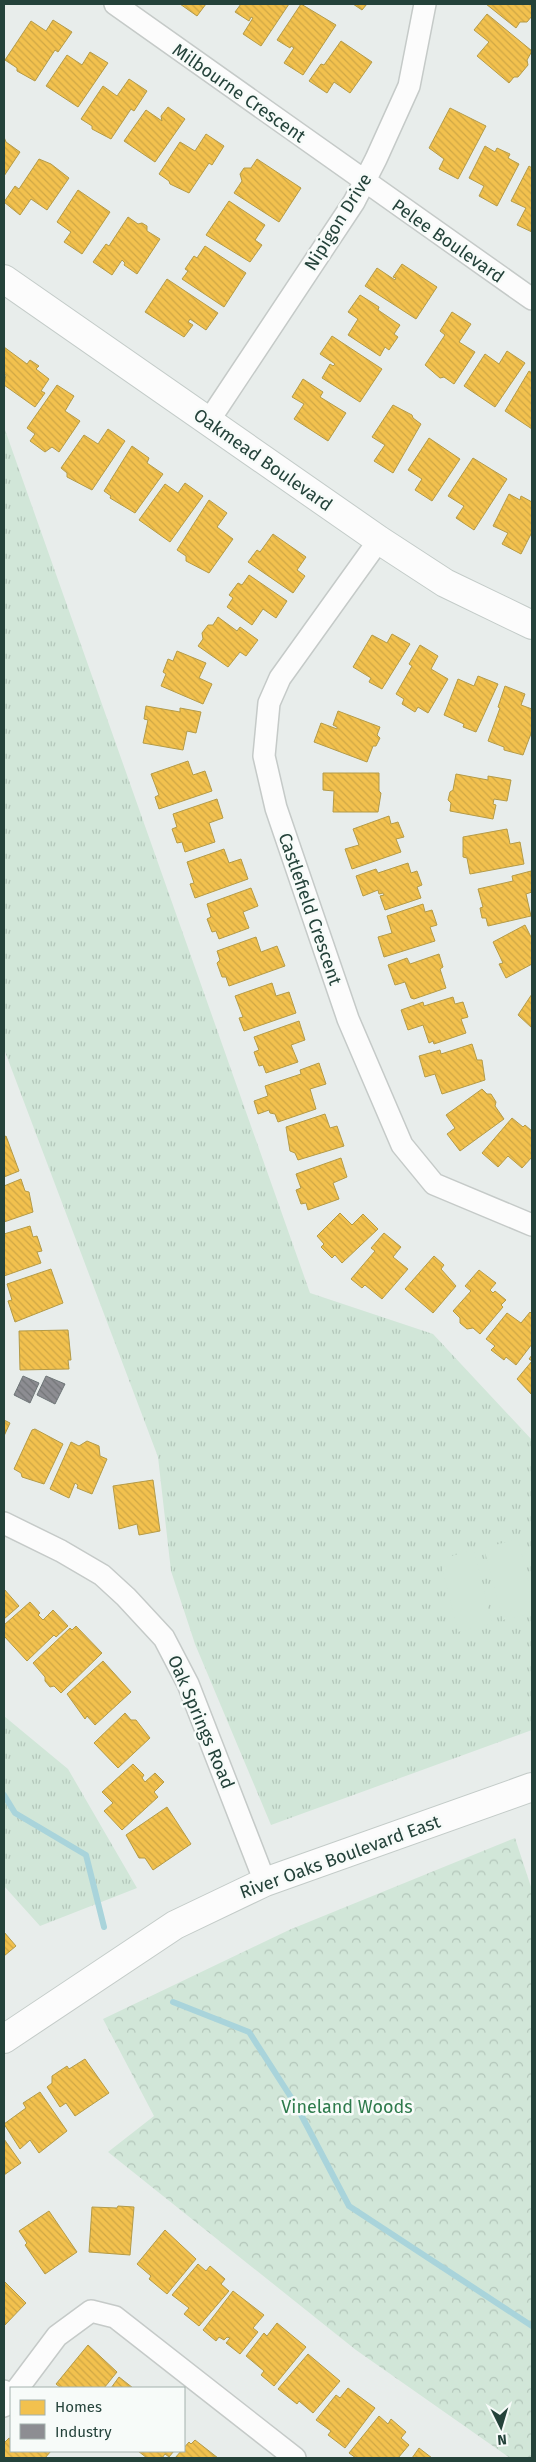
<svg xmlns="http://www.w3.org/2000/svg" width="536" height="2462" viewBox="0 0 536 2462" font-family="'Fira Sans',sans-serif">
<style>
.forest{fill:url(#forest-crowns)}
.park{fill:url(#park-tufts)}
.pitch{fill:#d1e6d8}
.homes{fill:url(#homes-back-hatch);stroke:#b49b48}
.industry{fill:url(#industry-back-hatch);stroke:#6e7678}
.lines{fill:none;stroke-linecap:round;stroke-linejoin:round}
.stream{stroke:#a9d4db;stroke-width:6}
.street-casing{stroke:#c5cac8;stroke-width:24}
.secondary-casing{stroke:#c3cbc8;stroke-width:30}
.street{stroke:#fcfcfc;stroke-width:21}
.secondary{stroke:#fcfcfc;stroke-width:28}
.labels{text-anchor:middle;dominant-baseline:central;stroke-width:5;stroke-linejoin:round;paint-order:stroke}
.street-label{font-size:18px;fill:#24423a;stroke:#f7fbf9}
.park-label{font-size:18px;fill:#2d7a4b;stroke:#f7fbf9}
</style>
<defs>
<pattern id="forest-crowns" width="20" height="18" patternUnits="userSpaceOnUse" patternTransform="scale(1.25)"><rect width="20" height="18" fill="#d1e6d8"/><path d="M2 6a3 3 0 1 1 6 0M12 15a3 3 0 1 1 6 0" fill="none" stroke="#b3c6ba"/></pattern>
<pattern id="park-tufts" width="24" height="20" patternUnits="userSpaceOnUse" patternTransform="scale(1.25)"><rect width="24" height="20" fill="#d1e6d8"/><path d="M3 7l-1-3M5 7V3M7 7l1-3M15 17l-1-3M17 17v-4M19 17l1-3" fill="none" stroke="#b3c6ba"/></pattern>
<pattern id="homes-back-hatch" width="6" height="6" patternUnits="userSpaceOnUse" patternTransform="scale(1.25)"><rect width="6" height="6" fill="#f2c14e"/><path d="M-1 5l2 2M0 0l6 6M5-1l2 2" fill="none" stroke="#cfa745"/></pattern>
<pattern id="industry-back-hatch" width="6" height="6" patternUnits="userSpaceOnUse" patternTransform="scale(1.25)"><rect width="6" height="6" fill="#8d8d92"/><path d="M-1 5l2 2M0 0l6 6M5-1l2 2" fill="none" stroke="#737578"/></pattern>
</defs>
<rect width="100%" height="100%" fill="#e8edeb"/>
<!-- forest -->
<path class="forest" d="M515 1838 532 1890V2458H510L356 2350 108 2152 154 2116 103 2019 289 1930Z"/>
<!-- park -->
<path class="park" d="M4 427 310 1293 433 1334 532 1440V1730L271 1825 195 1644 171 1571 158 1457 4 1049Z
M4 1716 68 1769 137 1888 40 1926 4 1886Z"/>
<!-- pitch -->
<path class="pitch" d="M518 1539 532 1596V1613L503 1620 484 1548Z
M474 1550 492 1623 458 1632 440 1559Z"/>
<!-- homes -->
<path class="homes" d="M180 4H206L197 16Z
M241 4H289L261 46 243 34 253 18 251 17 249 21 235 12Z
M301 4 336 25 303 75 284 63 294 48 291 46 290 48 277 40Z
M353 4H367L362 10Z
M486 4H532V16L527 22H520L516 28Z
M487 14 532 51 527 60 528 65 518 77H514L509 83 477 56 489 42 474 30Z
M53 20 72 32 58 52 55 50 35 81 17 71V68L5 60 31 21 46 31Z
M341 41 372 62 350 93 334 82 327 93 309 81 321 64 324 65Z
M90 52 108 63 78 107 46 86 67 55 82 65Z
M129 79 147 91 134 111 131 109 111 139 92 129V126L81 119 103 86 117 96Z
M168 107 185 119 155 162 124 141 146 110 162 121 161 116Z
M450 108 486 126 458 179 439 169 444 159 429 148Z
M206 134 224 146 212 165 209 163 189 193 170 184 169 181 159 174 180 142 195 151Z
M4 137 6 142 20 152 4 176Z
M485 146 495 152 497 148 510 154 508 158 519 164 497 206 479 196 484 186 469 178Z
M39 159 51 164 69 178 47 210 31 199 20 215 4 202 15 186 19 189Z
M257 159 301 188 279 222 234 193 242 181 240 174 244 168H251Z
M529 166 532 168V232L517 225 526 208 511 201Z
M78 190 110 212 82 254 64 242 71 232 57 222Z
M229 201 265 225 255 240 262 245 250 262 206 235Z
M128 217 138 224 142 223 147 226V231L160 239 137 274 124 265 125 263 122 260 112 275 93 262 106 244 109 246Z
M205 246 246 273 224 307 182 279 188 271 185 269 194 256 197 258Z
M402 264 437 287 416 319 365 286 377 268 395 280 396 278 393 277Z
M167 279 218 313 206 330 190 319 188 322 193 325 184 337 145 312Z
M360 295 379 307 378 310 400 325 394 334 398 337 389 350 385 347 380 356 348 335 358 319 348 312Z
M452 312 471 324 459 342 475 352 454 384 444 377 440 378 425 365 445 335 440 331Z
M332 336 382 369 360 402 322 378 330 364 333 366 335 364 320 354Z
M4 347 27 364 30 360 39 366 36 369 49 379 41 391 45 393 35 407 4 385 6 375 4 374Z
M507 351 525 363 495 407 464 386 485 354 499 364Z
M529 371 532 373V429L505 411Z
M303 379 323 392 320 397 346 413 328 441 294 419 304 404 292 397Z
M57 385 74 396 65 411 80 421 59 452 52 447 45 452 30 441 35 434 27 428Z
M393 405 412 415 413 418 421 424 393 473 374 461 385 445 372 437Z
M108 429 125 441 92 490 67 477V473L61 468 84 435 98 444Z
M429 438 460 459 432 501 415 490 422 479 408 470Z
M132 446 149 458 147 463 163 474 135 513 110 498 111 496 104 491Z
M473 458 507 479 474 530 456 518 464 506 448 496Z
M185 483 203 496 170 542 139 520 165 484 178 493Z
M509 494 520 500 521 496 532 502V532L521 554 502 544 508 533 493 526Z
M209 500 227 513 217 527 233 539 209 573 186 561V556L177 550Z
M273 534 306 557 297 570 305 576 293 593 248 562 257 550 260 552Z
M249 575 287 601 276 618 263 609 252 625 227 607 233 598 229 595 238 583 242 585Z
M218 617 237 631 240 627 258 640 246 656 240 652 228 667 198 646 203 639 202 633 208 625H213Z
M392 634 410 644 382 689 369 682 371 678 353 667 372 635 387 643Z
M420 645 438 656 431 669 448 679 428 713 418 707 415 712 402 704 404 699 396 694 412 666 409 664Z
M177 651 206 663 199 678 212 684 203 704 161 686 166 674 163 672 168 659 173 661Z
M478 676 498 684 476 732 463 727 464 724 444 715 458 679 474 686Z
M505 686 525 694 521 705 532 709V731L523 755 504 750V747L488 741 500 708 498 707Z
M146 706 180 712V708L201 712 196 733 187 731 183 750 143 743 148 720 144 719Z
M338 711 380 727 377 735 380 738 376 746H373L367 762 314 742 321 723 337 729V727L333 725Z
M188 761 193 775 205 771 212 791 159 809 155 797 159 795 151 774Z
M323 773H379V791L381 793 378 812H333L334 791 323 790Z
M456 774 488 780V776L511 780 507 801 494 799 493 804 496 805 493 819 450 811 451 803 448 800 450 792 453 790Z
M217 799 223 818 209 823 215 842 185 852 182 842 177 843 172 829 177 827 173 814Z
M389 816 391 824 398 822 404 837 396 839 401 852 352 869 345 849 359 845 353 829Z
M507 829 510 844 520 842 524 864 470 874 467 858 463 857V837Z
M224 849 229 863 241 859 248 879 195 898 190 884 194 883 187 862Z
M408 863 411 873 417 871 422 885 417 887 421 898 385 910 380 896 384 895 383 893 379 894 378 890 363 896 356 876 376 869 378 873Z
M531 871 532 892 526 894 531 916 488 926 486 918H482L480 908 483 907 478 889 513 881 512 876Z
M251 888 258 906 243 912 249 928 219 939 216 931 212 932 207 919 211 917 207 904Z
M423 904 425 912 432 910 437 925 430 927 435 941 384 957 378 937 392 933 387 916Z
M525 925 532 939V964L506 978 499 964 503 963 493 942Z
M256 937 261 952 277 946 285 966 229 986 226 977H222L217 963 220 960 217 951Z
M439 954 443 967 440 969 446 988 414 999 411 998 405 982 395 985 388 965 407 958 410 964Z
M272 983 276 996 289 992 296 1013 244 1031 239 1018 243 1017 235 996Z
M532 994V1028L518 1015Z
M453 997 455 1004 463 1002 468 1017 461 1019 466 1033 434 1044 433 1041 429 1043 423 1025 408 1030 401 1010 423 1002 424 1006Z
M299 1021 305 1040 291 1045 298 1062 266 1073 263 1065 259 1066 254 1052 259 1050 254 1037Z
M472 1044 477 1060H482L485 1080 442 1094 435 1074 425 1077 419 1056 440 1050 441 1054Z
M319 1063 326 1084 310 1089 316 1109 278 1122 275 1114 270 1113 269 1110 258 1114 254 1101 268 1096 265 1086 301 1074 300 1070Z
M482 1089 487 1094H491L496 1102 495 1106 504 1119 460 1151 447 1134 455 1128 446 1115Z
M325 1114 330 1128 337 1126 344 1146 298 1160 295 1153 290 1151 286 1127Z
M512 1118 523 1127 525 1125 532 1131V1157L522 1168 508 1156 498 1167 482 1153Z
M6 1136 19 1171 4 1177V1137Z
M341 1158 347 1177 333 1183 339 1199 308 1210 306 1203 301 1204 296 1190 301 1188 296 1174Z
M21 1179 25 1191 29 1192 33 1212 4 1222V1186Z
M340 1213 352 1225 363 1214 378 1229 342 1263 335 1255 332 1258 321 1247 324 1244 317 1236Z
M30 1226 33 1237 37 1236 42 1251 37 1252 41 1263 4 1276V1234Z
M384 1233 401 1247 393 1257 408 1269 382 1299 365 1285 362 1288 351 1279 375 1251 371 1248Z
M434 1256 444 1265 441 1269 456 1286 433 1313 405 1289Z
M51 1269 63 1303 15 1322 8 1301 12 1300 7 1284Z
M479 1270 496 1283 490 1290 493 1293 495 1291 506 1300 501 1305 503 1307 480 1334 473 1328 467 1329 460 1323V1318L453 1311 471 1291 465 1286Z
M530 1312 532 1314V1344L516 1365 506 1357 504 1360 491 1350 495 1346 486 1339 507 1313 521 1323Z
M68 1330 71 1360H68L69 1369 20 1370 19 1331Z
M532 1355V1395L517 1379 532 1361 529 1359Z
M4 1420 10 1423 4 1436Z
M35 1429 63 1444 44 1484 22 1477 21 1473 14 1469 32 1430Z
M87 1441 99 1446 100 1456 107 1459 92 1494 77 1488 78 1485 75 1483 69 1498 50 1489 71 1442 79 1446Z
M153 1480 160 1531 139 1535 137 1524 119 1529 113 1486Z
M4 1589 19 1606 4 1619Z
M30 1602 40 1613 38 1615 43 1620 53 1610 68 1626 56 1637 54 1635 27 1661 4 1636V1625Z
M76 1626 102 1653 61 1693 54 1686 50 1687 45 1681V1677L33 1663 70 1628 72 1630Z
M103 1661 131 1692 95 1725 87 1716 85 1719 67 1694Z
M125 1713 131 1720H136L150 1738 118 1768 94 1743Z
M133 1764 144 1775 142 1778 145 1782 155 1773 164 1782 154 1792 158 1797 122 1830 104 1811 113 1803 102 1792Z
M167 1807 191 1844 153 1870 145 1858H139L126 1835Z
M4 1932 16 1946 4 1956Z
M85 2059 109 2093 75 2116 66 2103 60 2107 47 2087 52 2083V2076L67 2066 69 2069Z
M40 2092 67 2131 39 2153 30 2140 20 2149 4 2124 26 2108 23 2103Z
M4 2139 21 2163 4 2175Z
M118 2206 134 2207 130 2255 89 2252 92 2207 117 2208Z
M49 2211 77 2252 45 2274 25 2245 27 2243 19 2231Z
M165 2230 196 2259 167 2294 149 2279 151 2276 137 2264Z
M198 2264 206 2271 210 2266 225 2279 221 2284 229 2291 199 2326 184 2314 189 2308 172 2295Z
M4 2281 26 2303 4 2326Z
M233 2291 264 2315 253 2328 258 2332 240 2354 226 2343 230 2338 227 2337 224 2340 219 2337 216 2341 203 2330Z
M277 2323 306 2347 274 2386 261 2375 264 2371 246 2356 264 2333 267 2336Z
M88 2345 117 2372 104 2388H61L56 2384Z
M308 2354 340 2381 313 2413 299 2401 297 2404 278 2389Z
M119 2377 133 2388H111Z
M348 2388 375 2408 345 2448 328 2435 331 2431 316 2420 336 2395 340 2398Z
M379 2416 388 2424 391 2419 406 2432 401 2438 409 2445 398 2458H356L349 2453Z
M9 2438 11 2439V2451H51L45 2458H4V2443Z
M195 2440 218 2458H175L189 2442 191 2444Z
M419 2448 432 2458H412Z
M138 2451H174L169 2457 165 2454 162 2458H147Z"/>
<!-- industry -->
<path class="industry" d="M23 1376 39 1383 30 1403 14 1395Z
M46 1376 65 1384 55 1404 37 1395Z"/>
<g class="lines">
<!-- stream -->
<path class="stream" d="M4 1795 15 1813 86 1855 104 1927
M173 2002 249 2032 296 2105 349 2206 532 2326"/>
<!-- street casing -->
<g class="street-casing">
<path id="street" d="M115 4 532 299
M208 422 354 202 376 159 409 86 425 4
M379 540 280 678 269 703 264 756 276 808 348 1019 402 1145 434 1184 532 1225
M4 1523 61 1551 102 1575 126 1597 164 1638 188 1684 265 1882
M18 2388 57 2336 91 2311 115 2317 295 2458
M4 2391 11 2397 4 2406"/>
</g>
<!-- secondary casing -->
<g class="secondary-casing">
<path id="secondary" d="M4 279 379 540 445 583 532 625
M4 2039 175 1925 265 1882 532 1787"/>
</g>
<!-- street -->
<use href="#street" class="street"/>
<!-- secondary -->
<use href="#secondary" class="secondary"/>
</g>
<g class="labels">
<!-- street labels -->
<g class="street-label">
<text transform="translate(239 93) rotate(35)">Milbourne Crescent</text>
<text transform="translate(338 222) rotate(-58)">Nipigon Drive</text>
<text transform="translate(448 241) rotate(35)">Pelee Boulevard</text>
<text transform="translate(263 460) rotate(35)">Oakmead Boulevard</text>
<text transform="translate(310 909) rotate(71)">Castlefield Crescent</text>
<text transform="translate(201 1722) rotate(67)">Oak Springs Road</text>
<text transform="translate(340 1857) rotate(-20)">River Oaks Boulevard East</text>
</g>
<!-- park labels -->
<g class="park-label">
<text x="347" y="2107">Vineland Woods</text>
</g>
</g>
<!-- border -->
<rect width="536" height="2462" fill="none" stroke="#24423a" stroke-width="10"/>
<!-- legend -->
<rect x="10" y="2387" width="175" height="65" fill="#f7fbf9" stroke="#a3b1ad"/>
<rect x="20" y="2400" width="25" height="15" fill="#f2c14e" stroke="#a3b1ad"/>
<text x="55" y="2412" font-size="15" fill="#24423a">Homes</text>
<rect x="20" y="2424" width="25" height="15" fill="#8d8d92" stroke="#a3b1ad"/>
<text x="55" y="2437" font-size="15" fill="#24423a">Industry</text>
<!-- north arrow -->
<g transform="translate(501 2427) rotate(175)" stroke="#f7fbf9" stroke-width="4" paint-order="stroke">
<path d="M0-4L9 19L0 12L-9 19Z" fill="#24423a"/>
<text y="-8" font-size="14" font-weight="bold" text-anchor="middle" fill="#24423a">N</text>
</g>
</svg>
